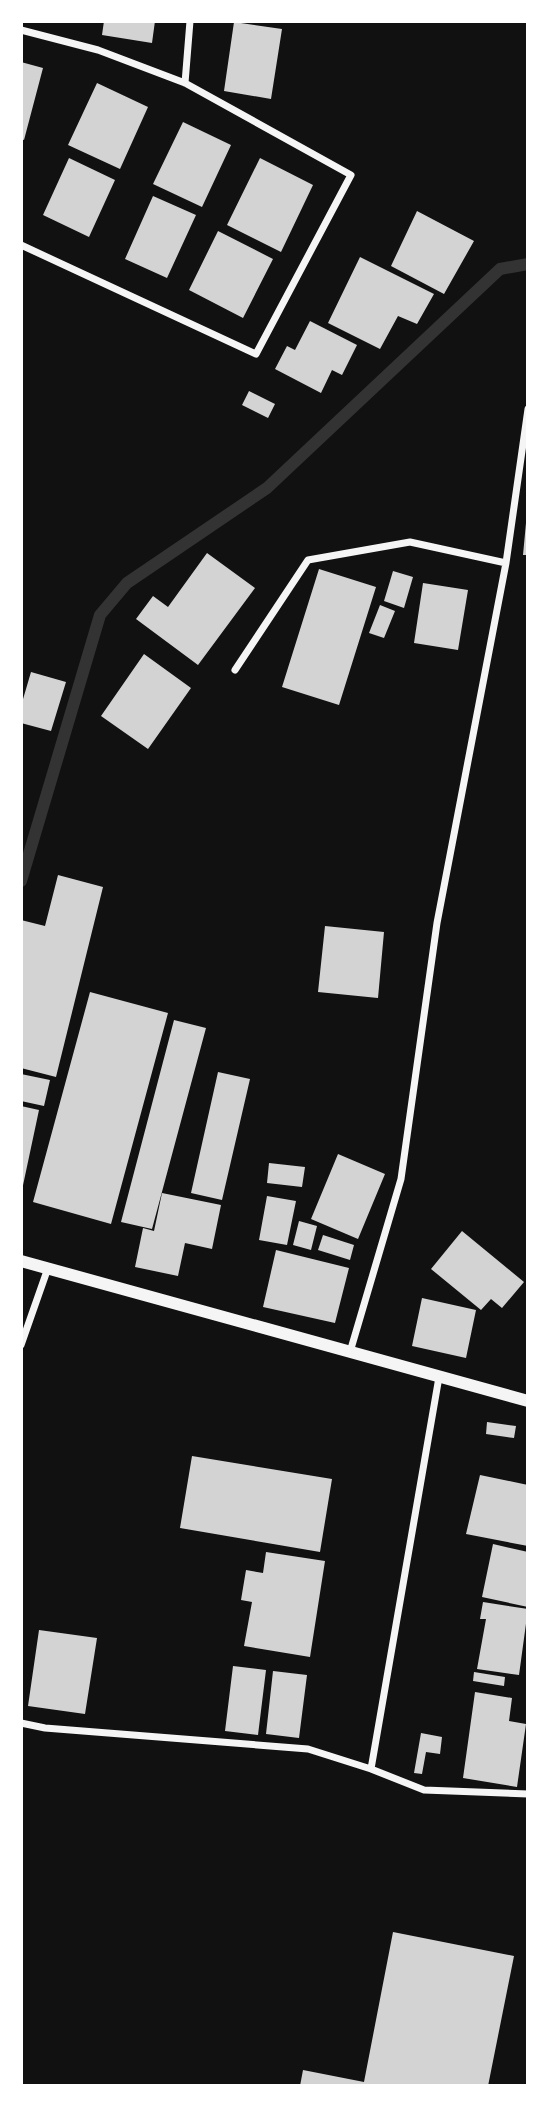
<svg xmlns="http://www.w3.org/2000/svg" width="549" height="2107" viewBox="0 0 549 2107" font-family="'DM Sans',sans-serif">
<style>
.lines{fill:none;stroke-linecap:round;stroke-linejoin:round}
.stream{stroke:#333;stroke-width:12}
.building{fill:#d3d3d3}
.minor{stroke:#f5f5f5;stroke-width:7}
.tertiary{stroke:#f5f5f5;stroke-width:12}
</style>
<rect width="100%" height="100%" fill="#111"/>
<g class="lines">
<!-- stream -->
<path class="stream" d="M21 881 100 615 127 583 267 488 500 269 528 264"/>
</g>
<!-- building -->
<path class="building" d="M104 21H155L152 43 102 35Z
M234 22 282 29 271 99 224 91Z
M21 62 43 68 24 140 21 139Z
M97 83 148 107 120 169 68 145Z
M183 122 231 145 202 207 153 184Z
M69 158 115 180 89 237 43 215Z
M260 158 313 185 281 252 227 225Z
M153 196 196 215 167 278 125 259Z
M417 211 474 241 444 294 391 266Z
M218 231 273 259 243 318 189 290Z
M360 257 434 294 417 324 398 316 380 349 328 323Z
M310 321 357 345 342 375 332 370 321 393 275 369 287 346 295 350Z
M249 391 275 404 268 418 242 405Z
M526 523 528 524V555H523Z
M207 553 255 588 198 665 136 619 153 596 168 607Z
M319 569 376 587 339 705 282 687Z
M393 571 413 577 404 608 384 601Z
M423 583 468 590 458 650 414 643Z
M380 605 395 611 384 638 369 633Z
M144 654 191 688 148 749 101 716Z
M31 672 66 682 51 731 21 723V706Z
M58 875 103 887 56 1077 21 1068V920L45 926Z
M325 926 384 932 378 998 318 992Z
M90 992 168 1013 111 1224 33 1202Z
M174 1020 206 1028 152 1229 121 1222Z
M218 1072 250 1079 222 1200 191 1193Z
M21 1074 50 1080 44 1106 21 1101Z
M21 1106 39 1110 22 1190H21Z
M338 1154 385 1174 358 1239 311 1219Z
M269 1163 305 1167 302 1187 267 1183Z
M162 1193 221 1205 212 1249 185 1243 178 1276 135 1267 143 1228 154 1231Z
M267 1196 296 1201 287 1245 259 1240Z
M299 1221 317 1226 311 1250 293 1245Z
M462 1231 524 1282 502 1308 491 1299 481 1310 431 1269Z
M323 1235 354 1245 350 1260 318 1250Z
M276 1250 349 1268 335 1323 263 1307Z
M422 1298 476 1310 466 1358 412 1346Z
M487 1422 516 1426 514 1438 486 1434Z
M192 1456 332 1479 320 1552 180 1528Z
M480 1475 528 1485V1546L466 1534Z
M493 1544 528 1552V1607L482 1597Z
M266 1552 325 1561 310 1657 244 1646 252 1602 241 1600 246 1570 263 1573Z
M483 1602 528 1609 519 1675 477 1669 486 1619H480Z
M39 1630 97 1638 85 1714 28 1706Z
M233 1666 266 1670 258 1735 225 1731Z
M273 1671 307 1675 299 1738 266 1734Z
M474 1672 505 1677 504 1686 473 1681Z
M475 1692 512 1698 509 1721 526 1724 517 1787 463 1778Z
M421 1733 442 1737 440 1754 426 1752 422 1774 414 1773Z
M393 1932 514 1956 488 2086H300L303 2070 364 2082Z"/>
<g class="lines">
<!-- minor -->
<path class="minor" d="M21 30 98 50 185 83 351 175 256 354 21 245
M185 83 190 21
M235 670 308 560 410 542 506 563
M21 1345 48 1268
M350 1352 401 1179 437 923 506 563 528 409
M439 1377 371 1769 424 1790 528 1794
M21 1723 45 1728 308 1749 371 1769"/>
<!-- tertiary -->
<path class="tertiary" d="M21 1261 528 1401"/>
</g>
<!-- border -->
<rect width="549" height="2107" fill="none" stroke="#ffffff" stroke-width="46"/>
</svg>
